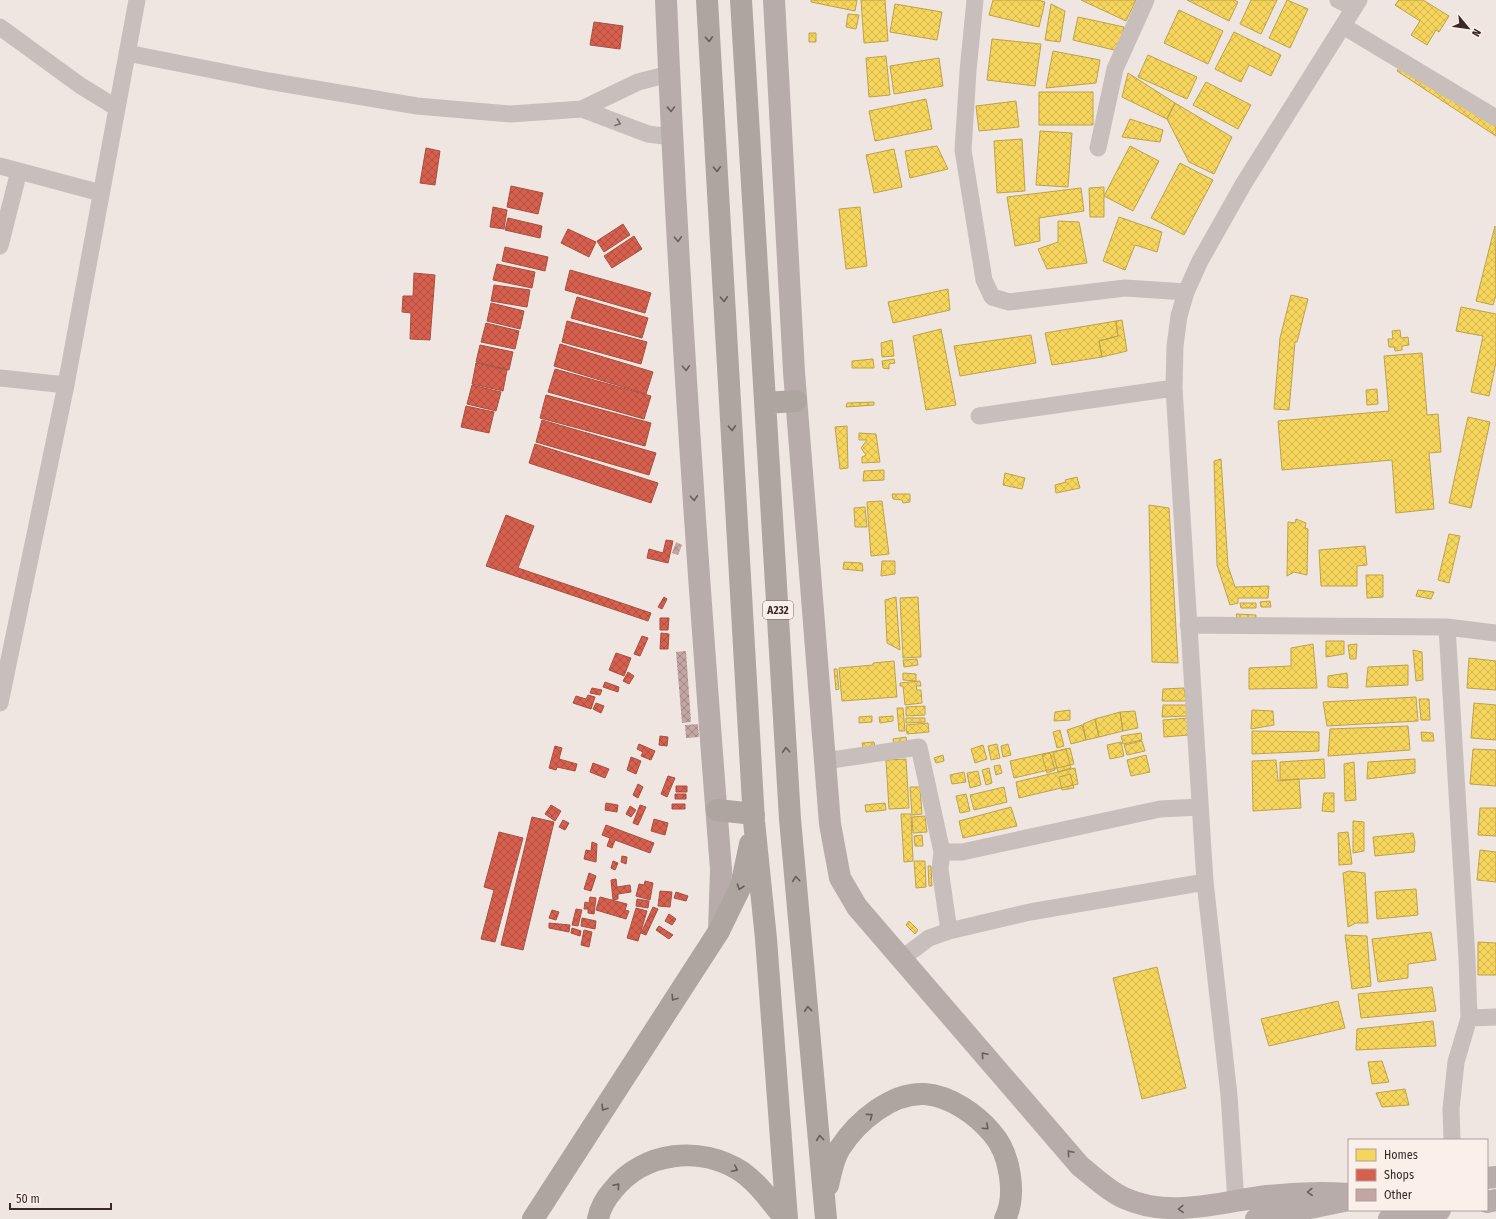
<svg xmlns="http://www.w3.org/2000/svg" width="1496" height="1219" viewBox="0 0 1496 1219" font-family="'Fira Sans Condensed',sans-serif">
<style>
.homes{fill:url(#homes-cross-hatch);stroke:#bda24d}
.shops{fill:url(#shops-cross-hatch);stroke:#a75042}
.building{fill:url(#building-cross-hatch)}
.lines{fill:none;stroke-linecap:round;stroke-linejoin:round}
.minor{stroke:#c8bebb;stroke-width:17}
.major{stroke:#b7acaa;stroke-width:22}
.highway{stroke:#aea5a1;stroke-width:22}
.oneway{stroke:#685b59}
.oneway2{stroke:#6b5e5d}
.oneway3{stroke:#796d6b}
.labels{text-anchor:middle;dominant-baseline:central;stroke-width:4;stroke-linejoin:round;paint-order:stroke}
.shield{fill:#fbefea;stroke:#736563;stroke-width:1}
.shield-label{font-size:11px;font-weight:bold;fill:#392a29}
</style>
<defs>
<pattern id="homes-cross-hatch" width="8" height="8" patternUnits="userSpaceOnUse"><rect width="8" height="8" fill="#f6d55c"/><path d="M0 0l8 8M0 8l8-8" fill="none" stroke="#d4b750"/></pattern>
<pattern id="shops-cross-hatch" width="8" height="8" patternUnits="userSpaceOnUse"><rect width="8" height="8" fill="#d6604d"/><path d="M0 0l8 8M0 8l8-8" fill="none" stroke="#af4f40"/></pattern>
<pattern id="building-cross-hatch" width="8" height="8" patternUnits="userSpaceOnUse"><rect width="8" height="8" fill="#c3a5a3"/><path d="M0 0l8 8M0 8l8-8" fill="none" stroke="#9f8785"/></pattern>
</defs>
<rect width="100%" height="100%" fill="#efe6e2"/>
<!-- homes -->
<path class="homes" d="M811 0H857L855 11 811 2Z
M861 0H885L888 41 864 43Z
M993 0H1038L1045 2 1039 27 989 15Z
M1081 0H1136L1126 21Z
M1187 0H1234L1238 2 1229 21Z
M1251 0H1277L1261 34 1240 24Z
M1287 0 1308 9 1290 48 1269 38Z
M1399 0H1423L1449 16 1439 32 1436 30 1427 45 1411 35 1420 21 1395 5Z
M895 4 942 12 937 40 890 32Z
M1051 4 1065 11 1060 42 1045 40Z
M1179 10 1223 31 1208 64 1164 43Z
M848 14 859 15 856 29 846 27Z
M1078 17 1124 27 1118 51 1073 40Z
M1234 32 1281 55 1271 76 1249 65 1241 82 1215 69Z
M809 33H816V42H809Z
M992 39 1041 44 1035 86 987 80Z
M1053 51 1100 60 1096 83 1046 88Z
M1148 55 1197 77 1187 99 1138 77Z
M886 56 890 95 869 97 866 58Z
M939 58 943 86 894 94 890 66Z
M1402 63 1496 126V136L1397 71Z
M1128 73 1175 103 1167 119 1122 97Z
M1206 82 1251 105 1238 129 1193 105Z
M1039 92H1093V125H1039Z
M926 99 932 129 875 141 869 111Z
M1016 101 1019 127 979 131 976 106Z
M1175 103 1232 137 1214 174 1189 162 1167 119Z
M1130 119 1163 130 1160 142 1122 137Z
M1040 131 1072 133 1068 187 1036 185Z
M1022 139 1025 191 997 193 994 141Z
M937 146 948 169 910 178 905 151Z
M1130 146 1159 161 1133 211 1104 196Z
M894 149 902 187 874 193 866 155Z
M1180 163 1213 180 1184 235 1151 218Z
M1104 187V217H1090L1089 188Z
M1081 188 1084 211 1039 218 1040 241 1015 246 1007 197Z
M860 207 867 266 846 269 839 209Z
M1119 217 1162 232 1157 252 1135 245 1125 270 1103 261Z
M1058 221 1079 222 1087 263 1047 269 1038 249 1058 242Z
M1495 226 1496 295 1493 305 1476 301Z
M948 289 950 310 893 323 888 302Z
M1291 295 1308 299 1297 342H1295L1289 410 1274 409 1280 338Z
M1461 307 1496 314V362L1489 396 1471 392 1483 336 1456 331Z
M1122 320 1127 351 1102 357 1099 341 1118 336 1116 321Z
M1116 321 1118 336 1099 341 1102 357 1052 365 1045 333Z
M941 329 956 405 926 410 913 336Z
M1400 330 1401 338 1408 337 1409 345 1402 346V350L1395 351 1394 347H1389L1388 339H1393L1392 331Z
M1031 335 1036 363 960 376 954 346Z
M892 340 894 356 882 357 881 343Z
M1422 353 1427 415 1438 414 1441 452 1429 453 1434 509 1396 513 1392 460 1282 470 1278 421 1389 411 1384 356Z
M873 359 874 368H852V361Z
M894 359 895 363 889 364V369L883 368 882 361Z
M1377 389 1378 404 1367 405 1366 390Z
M874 402V405L846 407 847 403Z
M1468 417 1490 422 1471 508 1449 503Z
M847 426 848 468 840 469 835 427Z
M859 433 876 434 880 462 862 463V457L866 455 861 448 867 440H859Z
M1221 459 1228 566 1235 587 1269 586 1268 598H1238V603L1230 605 1217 565 1214 461Z
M884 470V480L863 481 864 471Z
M1005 473 1025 478 1022 489 1003 485Z
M1077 477 1080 488 1056 493 1055 485 1066 482 1065 480Z
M892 494H910V502L903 503 902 500 893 499Z
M882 501 889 554 871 556 867 502Z
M1149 505 1169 508 1178 663 1152 662Z
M865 507 867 527H855L854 508Z
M1296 519 1306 523 1305 528 1308 529 1307 575 1294 572 1287 576 1288 522 1295 523Z
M1449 534 1460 536 1449 583 1438 580Z
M1365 546 1367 565 1357 566V586H1321L1319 550Z
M882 561H895V574L881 576Z
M844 562 862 563 863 571 843 569Z
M1366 575H1383V597L1367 598Z
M1418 590 1434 592 1431 599 1416 596Z
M896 597 900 650 887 643 885 600Z
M918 597 921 657 903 658 900 598Z
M1270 601 1271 607H1261L1260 602Z
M1240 603H1256V608H1241Z
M1236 614 1256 615V618H1237Z
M1326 641H1344V654L1326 657Z
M1313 644 1317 688 1249 689V668L1291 666V648Z
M1357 644 1356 659H1350L1348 645Z
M1413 650 1422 652 1423 680 1416 681Z
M1469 658 1496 661V690L1467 688Z
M917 659 918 665 904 667 903 660Z
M894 661 897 697 842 701 839 668 873 665V663Z
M1408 665V685L1366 687 1368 667Z
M834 669H837L839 689 836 690Z
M903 673 916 674V681L903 680Z
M1347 673 1348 688 1328 687V676Z
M920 681 921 686H916L917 690H921L922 703 905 705 903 686H900V683Z
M1184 688 1186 701H1162L1163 689Z
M1416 697 1418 721 1327 726 1323 702Z
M1419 699H1429L1430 720H1421Z
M1474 703 1496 705V740L1471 738Z
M1163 705H1187L1188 716 1162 717Z
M925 706V715L906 716V707Z
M897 708H903L905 731H899Z
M1070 710V720L1054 721 1055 712Z
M1252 710 1273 711 1274 725 1251 729Z
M1135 711 1138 728 1123 731 1120 712Z
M1120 712 1123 731 1099 737 1095 719Z
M872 716V722L859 723V717Z
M893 716V721L880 723 879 717Z
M906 718H925V722L906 723Z
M1188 718 1189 735 1164 737 1163 720Z
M1095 719 1099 737 1086 740 1083 724Z
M928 723 929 732 907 734 906 725Z
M1082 725 1086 740 1071 744 1067 730Z
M1408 726 1410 750 1328 756 1330 729Z
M1060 730 1064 746 1057 748 1053 732Z
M1252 731 1319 732V751L1252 754Z
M1421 732 1433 733 1434 741H1422Z
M1141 733 1142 740 1123 744 1121 736Z
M906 737 907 744 894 747 893 739Z
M1142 741 1145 751 1127 755 1124 745Z
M874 742 875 748 863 749 862 743Z
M1121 742 1124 756 1110 759 1107 745Z
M997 744 1000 758 991 760 988 746Z
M1008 744 1011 755 1003 757 1001 746Z
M983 745 987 759 975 763 971 749Z
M1070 748 1074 764 1014 778 1010 761Z
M1066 749 1071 768 1058 772 1053 752Z
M1473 749 1496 750V786L1470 784Z
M1050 753 1055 770 1047 773 1042 755Z
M943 755 944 761 936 763 934 758Z
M1146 755 1150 772 1131 776 1127 760Z
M906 759 909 808 889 809 886 760Z
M1324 759 1325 778 1280 780V762Z
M1415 759V773L1367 779 1368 762Z
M1276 760 1278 781 1299 779 1301 808 1253 811 1252 761Z
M1354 762 1356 800 1345 801 1344 764Z
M1000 765 1002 773 996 775 994 766Z
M989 768 992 783 986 785 982 770Z
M1075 768 1078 784 1019 798 1016 782Z
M978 771 981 785 970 788 967 773Z
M964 772 966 782 952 784 950 775Z
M1070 774 1074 788 1062 790 1059 777Z
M910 787H920L922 814 912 815Z
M1004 787 1007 802 974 810 970 795Z
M1324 793H1334V812L1322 811Z
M966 794 970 811 960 813 956 796Z
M885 803 886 810 866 812 865 805Z
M1011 807 1017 826 963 838 959 821Z
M1480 808H1496V836L1478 835Z
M901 814H911L913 861 904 862Z
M925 816 927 832 913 833 912 817Z
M1353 821 1364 822V851L1353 853Z
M1348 832 1352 864 1339 865 1338 833Z
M1413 833 1415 842 1414 852 1375 856 1373 837Z
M922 835 923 846H915L914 836Z
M1480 850 1496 852V882L1477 880Z
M914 861H925L926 887 916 888Z
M928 866H931L932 886H929Z
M1349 871 1365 873 1368 923H1356L1348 927 1343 873Z
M1416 889 1418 915 1377 919 1375 892Z
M909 921 918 930 915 934 906 925Z
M1431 932 1436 960 1408 964V978L1378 982 1372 939Z
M1345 935 1367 936 1371 986 1352 989Z
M1478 942 1496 943V975H1478Z
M1157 967 1186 1088 1142 1099 1113 978Z
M1432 987 1436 1011 1361 1018 1358 994Z
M1338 1001 1345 1028 1269 1046 1261 1019Z
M1433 1021 1436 1046 1356 1050 1357 1029Z
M1382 1061 1389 1082 1372 1084 1368 1062Z
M1405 1089 1409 1105 1382 1107 1376 1093Z"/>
<!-- shops -->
<path class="shops" d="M594 22 623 26 620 49 590 45Z
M426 148 440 151 435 185 420 183Z
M511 186 543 193 538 214 507 207Z
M493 207 507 210 504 229 490 227Z
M508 218 542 226 540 238 505 230Z
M623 224 630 235 604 252 597 241Z
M568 229 596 242 589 257 561 243Z
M634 236 642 249 612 268 604 256Z
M505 247 548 257 545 271 502 261Z
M497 264 535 272 532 288 493 280Z
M570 270 651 293 645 313 565 290Z
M414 273 435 275 430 340 410 339 411 313 402 312 403 296H413Z
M494 285 530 290 527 307 491 301Z
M577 297 648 318 642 338 571 318Z
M491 303 524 311 520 329 487 321Z
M567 321 647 342 641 364 562 342Z
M486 323 519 331 515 349 481 342Z
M560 344 653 372 646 394 554 366Z
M480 345 513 352 509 370 476 362Z
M476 363 507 370 503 391 472 384Z
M555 369 651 396 644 419 548 392Z
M472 385 501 392 496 411 467 404Z
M546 395 651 423 645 446 540 418Z
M466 406 494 412 489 433 461 427Z
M542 420 656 453 649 475 536 442Z
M535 444 658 483 651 503 529 463Z
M506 515 534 526 518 568 651 613 648 621 486 566Z
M666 540 673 541 668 563 647 558 649 549 663 553Z
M664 597 667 599 662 609 658 607Z
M660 618H669L668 630H660Z
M661 633 669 634 668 649H660Z
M642 636 648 638 640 656 634 654Z
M616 653 631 658 624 676 609 670Z
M628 672 634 676 629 684 623 681Z
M605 682 619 687 618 692 603 687Z
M592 688 602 690 600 695 590 693Z
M588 695 595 697 591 709 573 703 576 696 586 699Z
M596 703 604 706 601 713 593 709Z
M660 736 668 737 667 746 659 745Z
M639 744 655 751 651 760 641 756 643 752 637 749Z
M555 746 562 748 559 759 577 764 575 771 557 767 556 770 549 768Z
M631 757 641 761 636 774 627 770Z
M593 763 609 769 605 778 590 772Z
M668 776 675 778 667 797 661 794Z
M638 784 643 787 638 798 633 795Z
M676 786H687V792H676Z
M675 794H686V799H675Z
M606 803 618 805 617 812 605 810Z
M672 804H685V809H672Z
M551 805 561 811 555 821 545 814Z
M640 805 646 807 638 825 633 823Z
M630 806 636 810 631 817 626 814Z
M532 817 554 822 523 950 501 945Z
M654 819 668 823 665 835 651 831Z
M563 820 569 823 565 830 559 827Z
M606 825 654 843 650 853 615 840 612 848 607 846 610 838 602 835Z
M499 832 523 838 495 942 481 939 494 890 484 887Z
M592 842 597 844 596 862 584 859 586 850 591 851Z
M622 856 627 857 626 864 621 862Z
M613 861 618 863 615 870 611 868Z
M589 873 596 876 591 891 584 889Z
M616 879 617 887 630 885 631 892 618 894V899L613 900 611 880Z
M645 881 653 883 650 900 636 896 639 884 644 885Z
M660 891 672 892 670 907 658 906Z
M676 892 688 896 686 901 674 898Z
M590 897 596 898 594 914 588 913V909H584L585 902 589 903Z
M600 897 627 904 625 910 629 911 626 919 596 910Z
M637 899 649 901 648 908 636 906Z
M653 907 658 909 646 935 641 933Z
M636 908 647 911 638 941 627 938Z
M576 909 582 910 578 926 572 925Z
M552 910 559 912 556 920 549 918Z
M669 914 676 919 672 925 665 921Z
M582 918 596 921 595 929 581 926Z
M549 923 570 925 569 932 549 928Z
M659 926 673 935 669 939 656 930Z
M572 928 581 931 580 936 571 933Z
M584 930 592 932 589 947 581 945Z"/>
<!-- building -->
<path class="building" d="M676 542 682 545 678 555 672 553Z
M686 651 691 722 682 723 676 652Z
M698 724 699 737 686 738 685 725Z"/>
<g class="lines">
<!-- minor -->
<path class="minor" d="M975 0 968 71 963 150 984 280 992 297 1009 302 1125 288 1186 292
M1338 0 1354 8
M1343 26 1496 118
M0 27 81 86 117 108
M127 53 268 81 417 106 511 114 582 109 638 82 669 74
M582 109 648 134 672 137
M1098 148 1115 69 1146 0
M0 166 101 193
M0 246 19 171
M0 378 66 385
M979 416 1174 388
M1188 625 1447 627 1496 633
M1447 627 1467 958 1469 1018 1456 1062 1451 1109 1452 1140
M0 703 66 385 137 0
M825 761 919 747 942 852
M949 931 940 869 942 852H962L1160 809 1200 807
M901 959 929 938 949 931 1030 912 1205 882
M1469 1018 1496 1017
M1236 1202 1229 1095 1205 882 1174 388 1175 346 1179 316 1186 292 1200 261 1244 183 1359 0"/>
<!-- major -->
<path class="major" d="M666 0C678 290 698 580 721 869L719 931
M774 0 794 372 830 824 840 878 857 907 1080 1166C1094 1177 1108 1191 1124 1198 1170 1219 1220 1202 1267 1196 1295 1193 1321 1192 1349 1194
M1487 1178 1496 1177
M1487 1202 1496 1200
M1256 1219 1344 1201
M1389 1219 1440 1210"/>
<!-- highway -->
<path class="highway" d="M707 0 754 821 766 939 787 1219
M741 0 790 819 826 1219
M765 403 796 401
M717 810 754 814
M828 1185C831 1173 833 1159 840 1148 857 1122 891 1092 925 1094 950 1096 976 1114 992 1133 1010 1153 1017 1195 1005 1219
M533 1219 719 931 741 886 750 844
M598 1219C600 1208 606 1198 613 1190 644 1151 701 1145 742 1172 759 1184 772 1203 785 1219"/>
</g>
<!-- one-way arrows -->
<defs><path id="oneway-chevron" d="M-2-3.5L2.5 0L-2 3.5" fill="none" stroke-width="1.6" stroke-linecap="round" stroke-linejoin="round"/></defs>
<g class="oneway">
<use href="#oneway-chevron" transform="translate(709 39) rotate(87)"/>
<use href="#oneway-chevron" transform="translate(717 169) rotate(87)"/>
<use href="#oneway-chevron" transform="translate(724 299) rotate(87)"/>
<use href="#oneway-chevron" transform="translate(732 428) rotate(87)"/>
<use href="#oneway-chevron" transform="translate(786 750) rotate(-93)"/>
<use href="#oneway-chevron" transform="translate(796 879) rotate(-95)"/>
<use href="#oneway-chevron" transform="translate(740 887) rotate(109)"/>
<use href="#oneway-chevron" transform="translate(674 998) rotate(123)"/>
<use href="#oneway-chevron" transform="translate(808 1009) rotate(-95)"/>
<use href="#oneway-chevron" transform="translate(604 1108) rotate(123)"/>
<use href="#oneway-chevron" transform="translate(870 1116) rotate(-36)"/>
<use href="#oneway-chevron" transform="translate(986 1127) rotate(43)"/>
<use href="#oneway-chevron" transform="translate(820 1138) rotate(-95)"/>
<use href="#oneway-chevron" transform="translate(735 1169) rotate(27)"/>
<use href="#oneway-chevron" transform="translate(617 1186) rotate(-49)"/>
</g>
<g class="oneway2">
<use href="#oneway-chevron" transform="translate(671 109) rotate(88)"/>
<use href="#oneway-chevron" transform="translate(678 239) rotate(87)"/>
<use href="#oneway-chevron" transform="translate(686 368) rotate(87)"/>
<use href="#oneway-chevron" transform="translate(694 498) rotate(86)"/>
<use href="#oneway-chevron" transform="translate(984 1055) rotate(-131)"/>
<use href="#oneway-chevron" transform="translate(1070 1153) rotate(-131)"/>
<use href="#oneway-chevron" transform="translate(1310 1192) rotate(178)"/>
<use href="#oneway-chevron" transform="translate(1181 1209) rotate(178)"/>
</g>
<use class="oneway3" href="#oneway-chevron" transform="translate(618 123) rotate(20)"/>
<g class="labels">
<!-- shield labels -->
<rect class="shield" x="763" y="601" width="30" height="18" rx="3"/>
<g class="shield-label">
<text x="778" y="610">A232</text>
</g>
</g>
<!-- legend -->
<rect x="1348" y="1139" width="140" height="72" fill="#fbefea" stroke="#ada09d"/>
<rect x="1356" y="1149" width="20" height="12" fill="#f6d55c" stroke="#ada09d"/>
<text x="1384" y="1159" font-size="12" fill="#392a29">Homes</text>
<rect x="1356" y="1169" width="20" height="12" fill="#d6604d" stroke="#ada09d"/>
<text x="1384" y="1179" font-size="12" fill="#392a29">Shops</text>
<rect x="1356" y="1189" width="20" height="12" fill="#c3a5a3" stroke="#ada09d"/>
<text x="1384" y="1199" font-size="12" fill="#392a29">Other</text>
<!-- north arrow -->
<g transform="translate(1468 28) rotate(119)" stroke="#fbefea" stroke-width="3" paint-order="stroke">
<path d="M0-3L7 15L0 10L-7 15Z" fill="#392a29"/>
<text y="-6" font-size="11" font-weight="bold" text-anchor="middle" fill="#392a29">N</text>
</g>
<!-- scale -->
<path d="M10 1203v6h101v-6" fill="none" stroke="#392a29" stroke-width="2"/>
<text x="16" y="1203" font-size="12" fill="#392a29" stroke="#fbefea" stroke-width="3" paint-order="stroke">50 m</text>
</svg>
